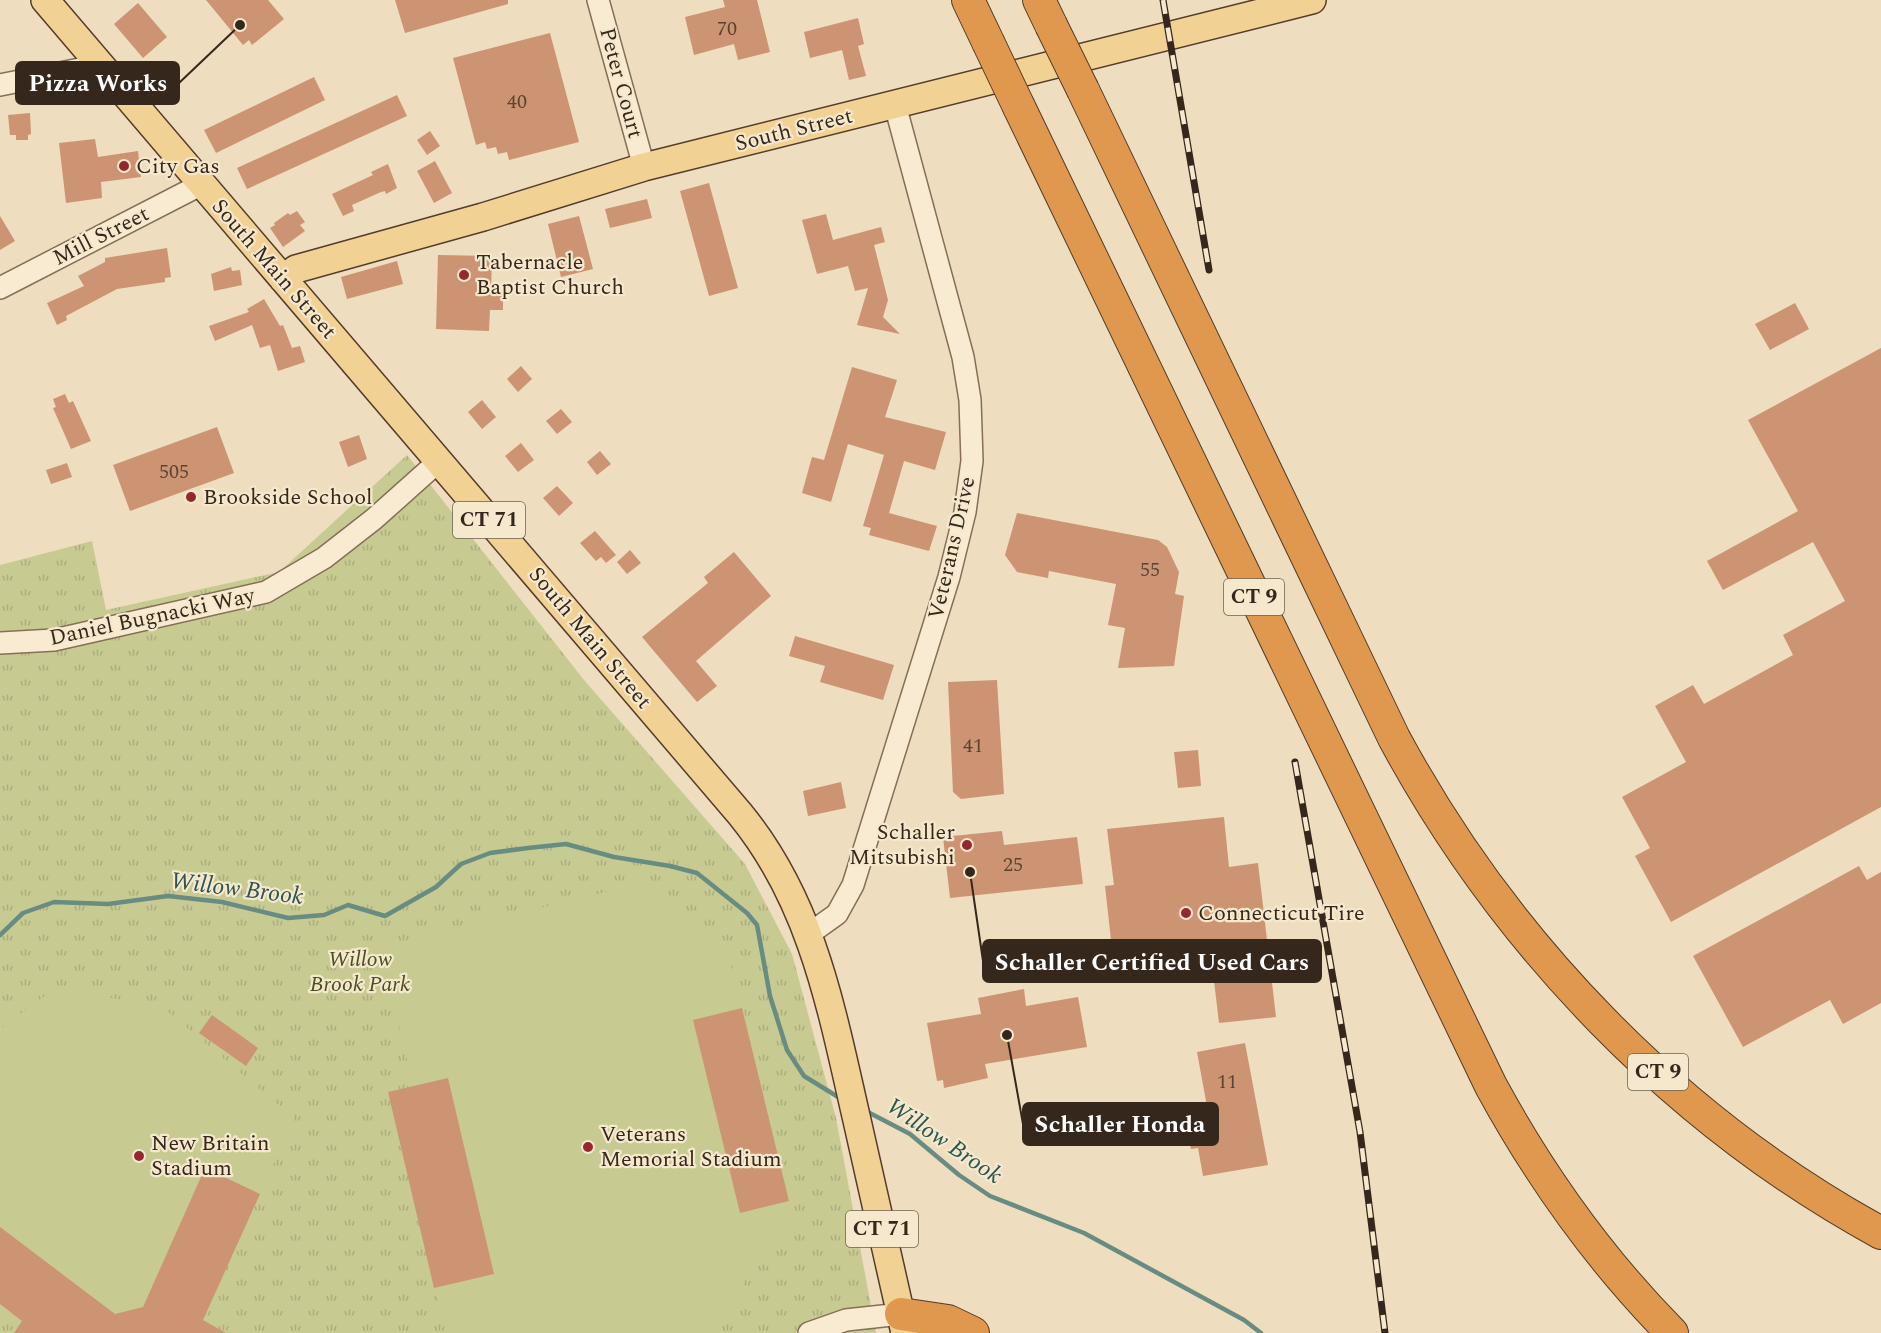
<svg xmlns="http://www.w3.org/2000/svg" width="1881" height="1333" viewBox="0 0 1881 1333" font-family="Spectral,serif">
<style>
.grass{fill:url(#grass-tufts)}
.garden{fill:#c7cb92}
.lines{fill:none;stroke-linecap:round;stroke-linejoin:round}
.stream{stroke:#698c82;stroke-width:4.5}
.building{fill:#cc9473}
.minor-casing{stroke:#866e57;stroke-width:24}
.major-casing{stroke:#533c2b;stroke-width:30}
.highway-casing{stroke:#533c2b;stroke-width:34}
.minor{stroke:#f9ebd1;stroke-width:21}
.major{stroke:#f2d194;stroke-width:27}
.highway{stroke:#df984d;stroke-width:32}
.rail-casing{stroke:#35271c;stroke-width:7}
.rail{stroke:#f5e8cd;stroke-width:4.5;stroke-dasharray:14;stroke-linecap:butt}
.highway-bridge-casing{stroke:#533c2b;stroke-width:34;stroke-linecap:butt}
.highway-bridge{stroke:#df984d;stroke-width:32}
.poi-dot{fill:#95272d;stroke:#f5e8cd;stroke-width:2}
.labels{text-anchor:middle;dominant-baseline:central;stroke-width:4.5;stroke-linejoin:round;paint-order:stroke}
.number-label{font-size:20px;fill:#5b4232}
.shield{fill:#f5e8cd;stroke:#6f6151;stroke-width:1.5}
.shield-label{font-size:21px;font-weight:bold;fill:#35271c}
.street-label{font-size:22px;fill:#35271c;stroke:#f5e8cd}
.poi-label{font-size:22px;fill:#35271c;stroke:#f5e8cd;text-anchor:start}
.park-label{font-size:22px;font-style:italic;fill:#485122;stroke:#f5e8cd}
.water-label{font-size:24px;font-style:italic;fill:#2b5550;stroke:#f5e8cd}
.leader{fill:none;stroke:#35271c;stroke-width:2}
.callout-dot{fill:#35271c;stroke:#f5e8cd;stroke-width:2}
.callout{fill:#35271c;stroke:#35271c;stroke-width:2}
.callout-label{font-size:24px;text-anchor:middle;font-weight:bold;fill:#fff}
</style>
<defs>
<pattern id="grass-tufts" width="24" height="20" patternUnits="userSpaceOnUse" patternTransform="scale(1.5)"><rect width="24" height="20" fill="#c7cb92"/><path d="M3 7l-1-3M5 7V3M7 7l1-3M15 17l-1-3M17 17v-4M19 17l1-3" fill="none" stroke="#acae7d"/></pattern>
</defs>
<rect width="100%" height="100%" fill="#eeddbe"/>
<!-- grass -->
<path class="grass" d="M407 455 584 680 745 864 792 954 836 1118 876 1333H0V565L92 541 106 610 279 572Z"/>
<!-- garden -->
<path class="garden" d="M647 882 727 950 797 1234 756 1244 750 1270 731 1310 708 1333H446L434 1288 414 1086 379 947Z
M54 989 161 1006 294 1118 203 1320 226 1333H14L21 1321 0 1304V1029Z"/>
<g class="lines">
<!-- stream -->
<path class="stream" d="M0 935 23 913 54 902 108 904 168 896 222 902 288 918 324 915 348 905 385 916 436 887 461 864 490 853 528 848 566 844 614 857 670 866 697 873 747 913 757 925 770 996 787 1050 804 1076 843 1100
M864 1110 910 1134 959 1175 990 1196 1084 1233 1244 1320 1261 1333"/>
</g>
<!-- building -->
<path class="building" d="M206 0H268L284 19 252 45 249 40 243 45Z
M395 0H508V4L405 33Z
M723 0H757L770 52 738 60 734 44 694 55 685 17 725 7Z
M138 3 167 37 143 58 114 24Z
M858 18 864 44 858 46 866 76 849 80 842 50 810 58 804 32Z
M550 33 579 142 509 160 507 152 498 154 496 147 487 149 485 142 476 145 453 58Z
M314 77 325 100 216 153 204 130Z
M397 95 407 116 247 189 237 168Z
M30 113 31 134 28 135V140H16V135H10L8 115Z
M430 131 440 146 427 155 417 140Z
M95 139 98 157 138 151 141 177 101 182 102 198 66 203 59 143Z
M435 161 452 193 434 203 417 171Z
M388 164 397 188 386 194 385 191 381 192 352 205 354 211 343 216 332 194 373 175 371 172Z
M709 183 738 288 709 296 680 191Z
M647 199 652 218 610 228 605 209Z
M297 211 305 222 300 225 305 231 283 247 270 228 275 225 274 223 288 213 290 215Z
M826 214 833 240 881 227 885 242 874 245 888 300 883 317 900 334 857 325 868 288 855 291 848 266 817 274 802 220Z
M0 216 15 241 0 250Z
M579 216 593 269 561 277 548 224Z
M167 248 171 277 165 278V282L117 289 66 316 67 320 57 325 47 303 84 286 78 276 105 262V258Z
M438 255 492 256 491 293H503V310H490L489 331 436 329Z
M397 261 403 284 347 299 341 277Z
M231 267 232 271 240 270 242 285 214 291 211 274Z
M264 299 280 326 283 325 292 348 300 346 305 362 278 371 270 345 260 348 252 325 215 341 209 326 249 312 247 309Z
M1795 303 1809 329 1770 350 1755 324Z
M1881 348V807L1671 922 1635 856 1650 848 1622 797 1686 762 1655 706 1693 685 1704 704 1793 655 1783 635 1845 601 1813 542 1723 590 1707 561 1798 511 1748 420Z
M521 366 532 379 518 392 507 379Z
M852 367 897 380 885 417 946 432 935 470 904 461 889 513 937 526 929 551 869 535 871 528 863 526 884 455 848 444 831 502 802 493 812 457 824 460Z
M65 394 69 403 73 401 91 441 71 449 53 408 56 407 53 399Z
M482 400 496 417 482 429 468 412Z
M561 409 572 422 557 434 546 421Z
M217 427 234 473 130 511 113 465Z
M359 435 367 459 348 467 339 442Z
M521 443 534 460 518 472 505 456Z
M600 451 611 464 597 475 587 462Z
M67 463 72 477 51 484 46 470Z
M557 486 573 503 559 516 543 498Z
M1017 513 1158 540 1167 547 1179 572 1175 594 1184 596 1174 666 1118 668 1125 628 1108 625 1116 584 1049 571 1048 578 1017 572 1005 555Z
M595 531 616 555 606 563 601 557 596 561 580 543Z
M630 550 641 563 627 574 617 562Z
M734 552 771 596 696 661 717 686 697 702 642 637 708 583 704 577Z
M795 636 894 665 883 700 820 682 825 666 789 656Z
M997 680 1004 794 961 799 953 792 948 682Z
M1198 750 1201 786 1178 788 1174 752Z
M841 782 846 808 808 816 803 791Z
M1224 817 1229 867 1258 863 1276 1017 1219 1023 1210 947 1113 958 1105 886 1114 885 1107 829Z
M1002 831 1004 845 1077 837 1083 884 950 898 943 837Z
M1859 866 1867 880 1881 872V1003L1843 1024 1830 1000 1743 1047 1693 956Z
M1024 989 1026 1006 1078 997 1087 1047 985 1064 988 1078 944 1088 943 1080 937 1081 927 1023 981 1014 978 998Z
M742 1008 789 1201 740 1213 693 1020Z
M212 1015 258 1048 246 1066 199 1033Z
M1245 1043 1268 1165 1203 1176 1198 1148 1191 1149 1185 1116 1208 1112 1197 1052Z
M448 1078 494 1274 434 1288 388 1092Z
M205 1168 260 1194 203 1320 226 1333H14L22 1321 0 1304V1227L115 1314 143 1307Z"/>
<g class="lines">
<!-- minor casing -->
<g class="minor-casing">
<path id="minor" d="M598 0 644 167
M0 85 100 65
M0 288 202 184
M0 643 54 640 266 592 324 558 374 519 439 461
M809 934 837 914 853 885 949 577 965 512 972 461 970 400 963 357 895 105
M809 1333 846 1320 901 1314"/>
</g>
<!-- major casing -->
<g class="major-casing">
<path id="major" d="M45 0 740 814C812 902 831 1007 856 1116 872 1188 889 1260 905 1333
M283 279 296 269 483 217 644 167 1312 0"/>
</g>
<!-- highway casing -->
<g class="highway-casing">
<path id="highway" d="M968 0 988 42
M1039 0 1051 25
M1083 90 1394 738C1505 944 1676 1121 1881 1233
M1019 107 1491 1086C1540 1176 1600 1260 1672 1333
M901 1314 948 1321 973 1333"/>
</g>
<!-- minor -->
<use href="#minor" class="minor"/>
<!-- major -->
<use href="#major" class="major"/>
<!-- highway -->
<use href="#highway" class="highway"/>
<!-- rail casing -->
<g class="rail-casing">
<path id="rail" d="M1163 0 1209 270
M1295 762 1360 1132 1385 1333"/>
</g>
<!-- rail -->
<use href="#rail" class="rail"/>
<!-- highway-bridge casing -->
<g class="highway-bridge-casing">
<path id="highway-bridge" d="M1051 25 1083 90
M988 42 1019 107"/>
</g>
<!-- highway-bridge -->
<use href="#highway-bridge" class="highway-bridge"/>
</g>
<!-- markers -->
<g class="poi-dot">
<circle cx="124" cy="166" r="6"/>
<circle cx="464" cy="275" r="6"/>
<circle cx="191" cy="497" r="6"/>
<circle cx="967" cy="845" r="6"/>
<circle cx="1186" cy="913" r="6"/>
<circle cx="588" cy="1147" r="6"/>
<circle cx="139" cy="1156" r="6"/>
</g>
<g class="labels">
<!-- number labels -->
<g class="number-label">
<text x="727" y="29">70</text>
<text x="517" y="102">40</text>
<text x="174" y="472">505</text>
<text x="1150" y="570">55</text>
<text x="973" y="746">41</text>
<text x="1013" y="865">25</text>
<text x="1227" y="1082">11</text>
</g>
<!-- shield labels -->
<g class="shield">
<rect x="453" y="502" width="72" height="36" rx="4.5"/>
<rect x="1224" y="579" width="60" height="36" rx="4.5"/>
<rect x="1628" y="1054" width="60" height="36" rx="4.5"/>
<rect x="846" y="1211" width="72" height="36" rx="4.5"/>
</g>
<g class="shield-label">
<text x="489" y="520">CT 71</text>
<text x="1254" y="597">CT 9</text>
<text x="1658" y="1072">CT 9</text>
<text x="882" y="1229">CT 71</text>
</g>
<!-- street labels -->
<g class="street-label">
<text transform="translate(621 83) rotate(75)">Peter Court</text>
<text transform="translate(794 130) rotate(-14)">South Street</text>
<text transform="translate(101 236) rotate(-27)">Mill Street</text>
<text transform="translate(274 269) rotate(49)">South Main Street</text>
<text transform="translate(952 548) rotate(-77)">Veterans Drive</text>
<text transform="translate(152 617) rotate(-12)">Daniel Bugnacki Way</text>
<text transform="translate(590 638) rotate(50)">South Main Street</text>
</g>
<!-- poi labels -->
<g class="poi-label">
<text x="136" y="166">City Gas</text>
<text x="476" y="262">Tabernacle<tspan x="476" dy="25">Baptist Church</tspan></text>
<text x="203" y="497">Brookside School</text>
<text x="955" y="832" text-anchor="end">Schaller<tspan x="955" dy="25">Mitsubishi</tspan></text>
<text x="1198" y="913">Connecticut Tire</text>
<text x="600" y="1134">Veterans<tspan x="600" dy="25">Memorial Stadium</tspan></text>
<text x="151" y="1143">New Britain<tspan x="151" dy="25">Stadium</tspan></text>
</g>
<!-- park labels -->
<g class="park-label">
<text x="360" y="959">Willow<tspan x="360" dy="25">Brook Park</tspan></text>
</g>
<!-- water labels -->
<g class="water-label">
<text transform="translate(237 889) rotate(7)">Willow Brook</text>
<text transform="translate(944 1141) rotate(34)">Willow Brook</text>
</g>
</g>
<!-- callouts -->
<path class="leader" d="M240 25L179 83M970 872L983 961M1007 1035L1023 1124"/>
<g class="callout-dot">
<circle cx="240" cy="25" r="6"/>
<circle cx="970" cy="872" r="6"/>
<circle cx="1007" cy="1035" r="6"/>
</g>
<g class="callout">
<rect x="16" y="62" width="163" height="42" rx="6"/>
<rect x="983" y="940" width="338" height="42" rx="6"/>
<rect x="1023" y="1103" width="195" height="42" rx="6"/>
</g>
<g class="callout-label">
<text x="98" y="91">Pizza Works</text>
<text x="1152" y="970">Schaller Certified Used Cars</text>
<text x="1120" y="1132">Schaller Honda</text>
</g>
</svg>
